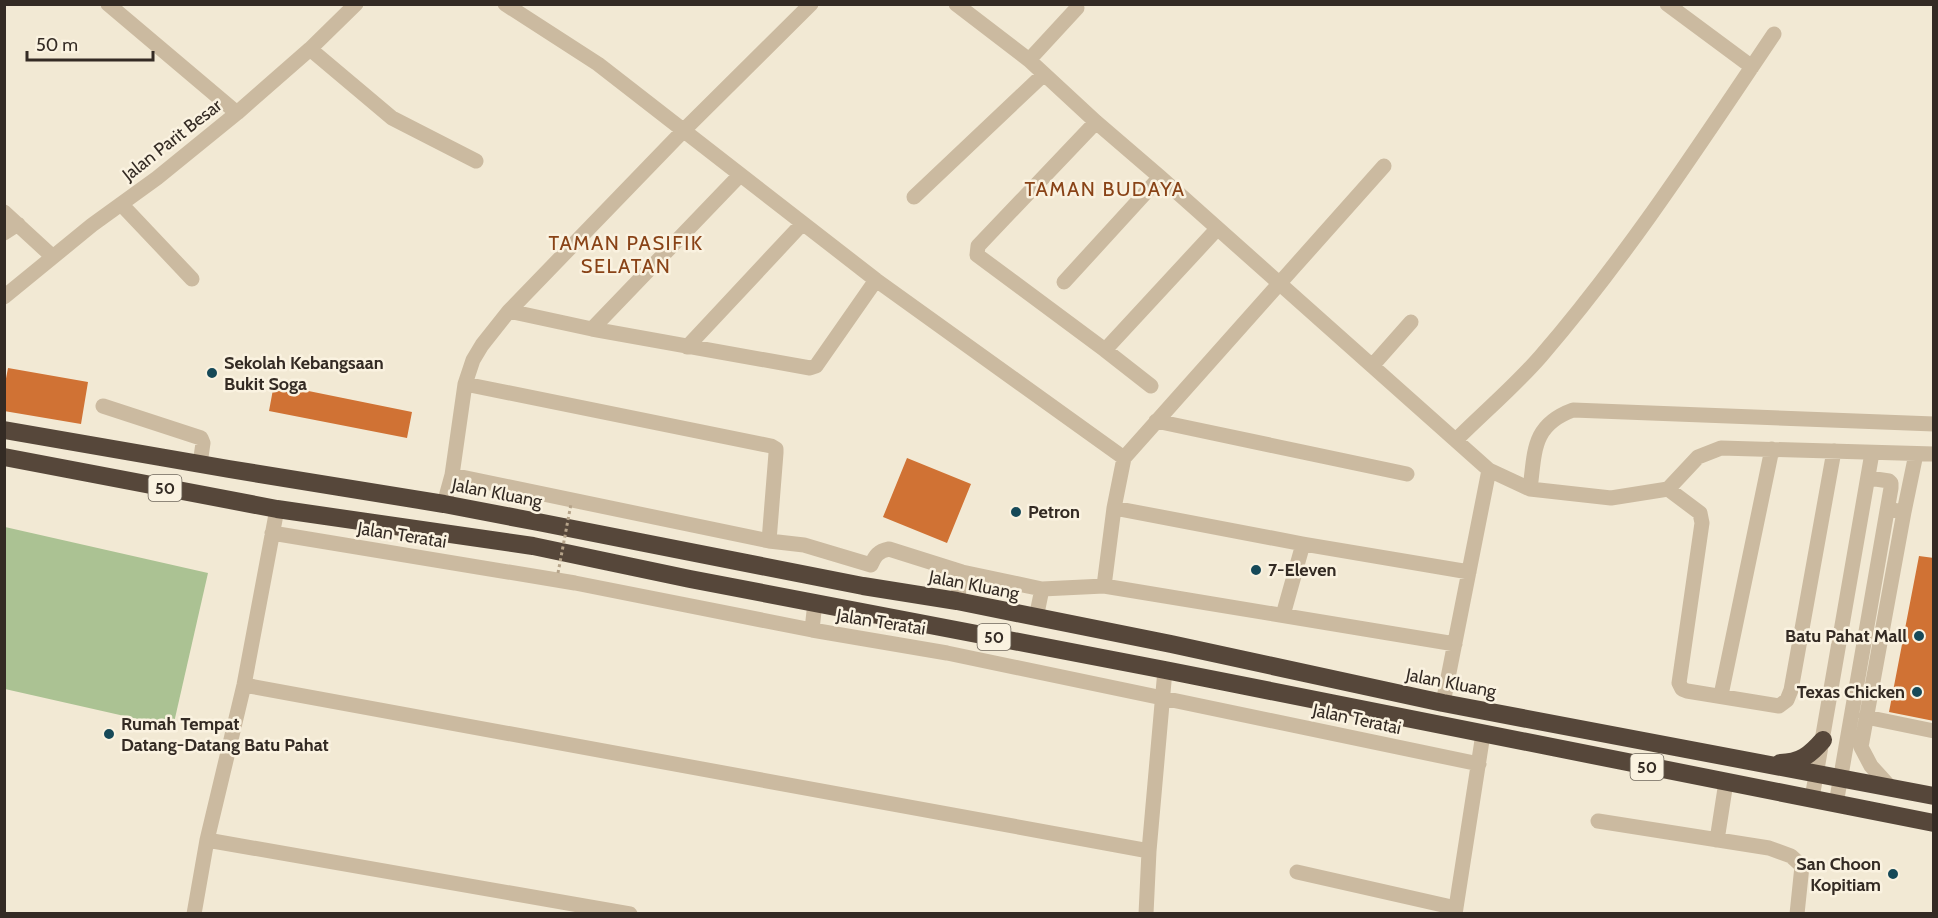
<svg xmlns="http://www.w3.org/2000/svg" width="1938" height="918" viewBox="0 0 1938 918" font-family="Cabin,sans-serif">
<style>
.green{fill:#abc293}
.building{fill:#d07234}
.lines{fill:none;stroke-linecap:round;stroke-linejoin:round}
.minor{stroke:#cbbaa0;stroke-width:15}
.highway{stroke:#56473a;stroke-width:18}
.path-bridge{stroke:#b6a48a;stroke-width:3;stroke-dasharray:3 3;stroke-linecap:butt}
.poi-dot{fill:#164958;stroke:#faf2e0;stroke-width:2}
.labels{text-anchor:middle;dominant-baseline:central;stroke-width:5;stroke-linejoin:round;paint-order:stroke}
.shield{fill:#faf2e0;stroke:#6f675c;stroke-width:1.5}
.shield-label{font-size:16px;font-weight:bold;fill:#342b24}
.street-label{font-size:18px;fill:#342b24;stroke:#faf2e0}
.poi-label{font-size:18px;font-weight:bold;fill:#342b24;stroke:#faf2e0;text-anchor:start}
.neighbourhood-label{font-size:20px;letter-spacing:1.5px;fill:#894317;stroke:#faf2e0}
</style>
<rect width="100%" height="100%" fill="#f2e9d4"/>
<!-- green -->
<path class="green" d="M5 527 208 573 173 727 5 689Z"/>
<!-- building -->
<path class="building" d="M8 368 88 382 81 424 4 411V389Z
M274 384 412 412 407 438 269 411Z
M907 458 971 484 947 543 883 517Z
M1919 556 1934 558V721L1889 712Z"/>
<g class="lines">
<!-- minor -->
<path class="minor" d="M108 4 237 113
M505 4 598 64 876 280 1124 458
M956 4 1029 60 1096 122 1160 177 1489 470 1530 489 1611 498 1668 489 1698 457 1721 448 1934 454
M1667 4 1752 67
M310 49 392 118 476 161
M1029 60 1077 8
M1096 122 978 246 977 255 1105 350 1151 386
M914 197 1043 75
M121 204 192 279
M4 212 53 257
M4 233 18 224
M1064 282 1160 177
M4 297 92 225 157 178 237 113 310 49 356 4
M509 311 592 329 810 368 816 366 876 280
M592 329 740 175
M687 347 802 224
M1105 350 1217 229
M1372 366 1411 322
M465 384 771 446 776 449V453L769 541
M103 406 201 438 203 443 200 464
M1156 421 1407 474
M1456 440C1484 412 1515 386 1541 356 1628 255 1700 144 1774 34
M452 475 769 541 804 545 871 565C875 556 878 551 889 549L962 572 1042 589 1104 586 1455 644
M1530 489C1535 451 1532 425 1573 410L1934 424
M1668 489 1700 513 1702 523 1679 683 1682 689 1687 691 1779 706 1787 700 1791 690 1834 451
M444 504 452 475 465 384 473 360 482 345 509 311 684 130 811 4
M1114 508 1303 544 1469 572
M1888 509 1904 512 1861 747 1871 766 1891 788
M1904 512 1916 454
M272 533 575 583 812 630 947 653 1479 764
M1104 586 1114 508 1124 458 1384 166
M957 601 962 572
M1283 615 1303 544
M1036 618 1042 589
M812 630 815 602
M244 685 1149 851
M1721 695 1772 449
M1443 703 1489 470
M1866 717 1934 731
M1812 798 1872 453
M1836 804 1891 488V483L1889 481 1869 478
M1598 821 1769 848 1791 856 1802 866 1797 914
M207 840 630 914
M1717 840 1726 782
M1297 872 1456 908
M194 914 207 840 244 685 277 509
M1146 914 1149 851 1165 670
M1455 914 1483 734"/>
<!-- highway -->
<path class="highway" d="M4 430 229 469 444 504 538 522 863 586 957 601 1171 644 1443 703 1934 796
M4 457 277 509 533 546 690 579 1165 670 1934 823
M1780 763C1800 763 1810 755 1823 740"/>
<!-- path-bridge -->
<path class="path-bridge" d="M558 573 571 504"/>
</g>
<!-- markers -->
<g class="poi-dot">
<circle cx="212" cy="373" r="6"/>
<circle cx="1016" cy="512" r="6"/>
<circle cx="1256" cy="570" r="6"/>
<circle cx="1919" cy="636" r="6"/>
<circle cx="1917" cy="692" r="6"/>
<circle cx="109" cy="734" r="6"/>
<circle cx="1893" cy="874" r="6"/>
</g>
<g class="labels">
<!-- shield labels -->
<g class="shield">
<rect x="148.5" y="475" width="33" height="26" rx="4.5"/>
<rect x="977.5" y="624" width="33" height="26" rx="4.5"/>
<rect x="1630.5" y="754" width="33" height="26" rx="4.5"/>
</g>
<g class="shield-label">
<text x="165" y="488">50</text>
<text x="994" y="637">50</text>
<text x="1647" y="767">50</text>
</g>
<!-- street labels -->
<g class="street-label">
<text transform="translate(172 140) rotate(-38)">Jalan Parit Besar</text>
<text transform="translate(497 493) rotate(11)">Jalan Kluang</text>
<text transform="translate(402 535) rotate(9)">Jalan Teratai</text>
<text transform="translate(974 585) rotate(11)">Jalan Kluang</text>
<text transform="translate(881 622) rotate(9)">Jalan Teratai</text>
<text transform="translate(1451 683) rotate(11)">Jalan Kluang</text>
<text transform="translate(1357 719) rotate(12)">Jalan Teratai</text>
</g>
<!-- poi labels -->
<g class="poi-label">
<text x="224" y="363">Sekolah Kebangsaan<tspan x="224" dy="21">Bukit Soga</tspan></text>
<text x="1028" y="512">Petron</text>
<text x="1268" y="570">7-Eleven</text>
<text x="1907" y="636" text-anchor="end">Batu Pahat Mall</text>
<text x="1905" y="692" text-anchor="end">Texas Chicken</text>
<text x="121" y="724">Rumah Tempat<tspan x="121" dy="21">Datang-Datang Batu Pahat</tspan></text>
<text x="1881" y="864" text-anchor="end">San Choon<tspan x="1881" dy="21">Kopitiam</tspan></text>
</g>
<!-- neighbourhood labels -->
<g class="neighbourhood-label">
<text x="1105" y="189">TAMAN BUDAYA</text>
<text x="626" y="243">TAMAN PASIFIK<tspan x="626" dy="23">SELATAN</tspan></text>
</g>
</g>
<!-- border -->
<rect width="1938" height="918" fill="none" stroke="#342b24" stroke-width="12"/>
<!-- scale -->
<path d="M27 51v9h126v-9" fill="none" stroke="#342b24" stroke-width="3"/>
<text x="36" y="51" font-size="18" fill="#342b24" stroke="#faf2e0" stroke-width="4.5" paint-order="stroke">50 m</text>
</svg>
